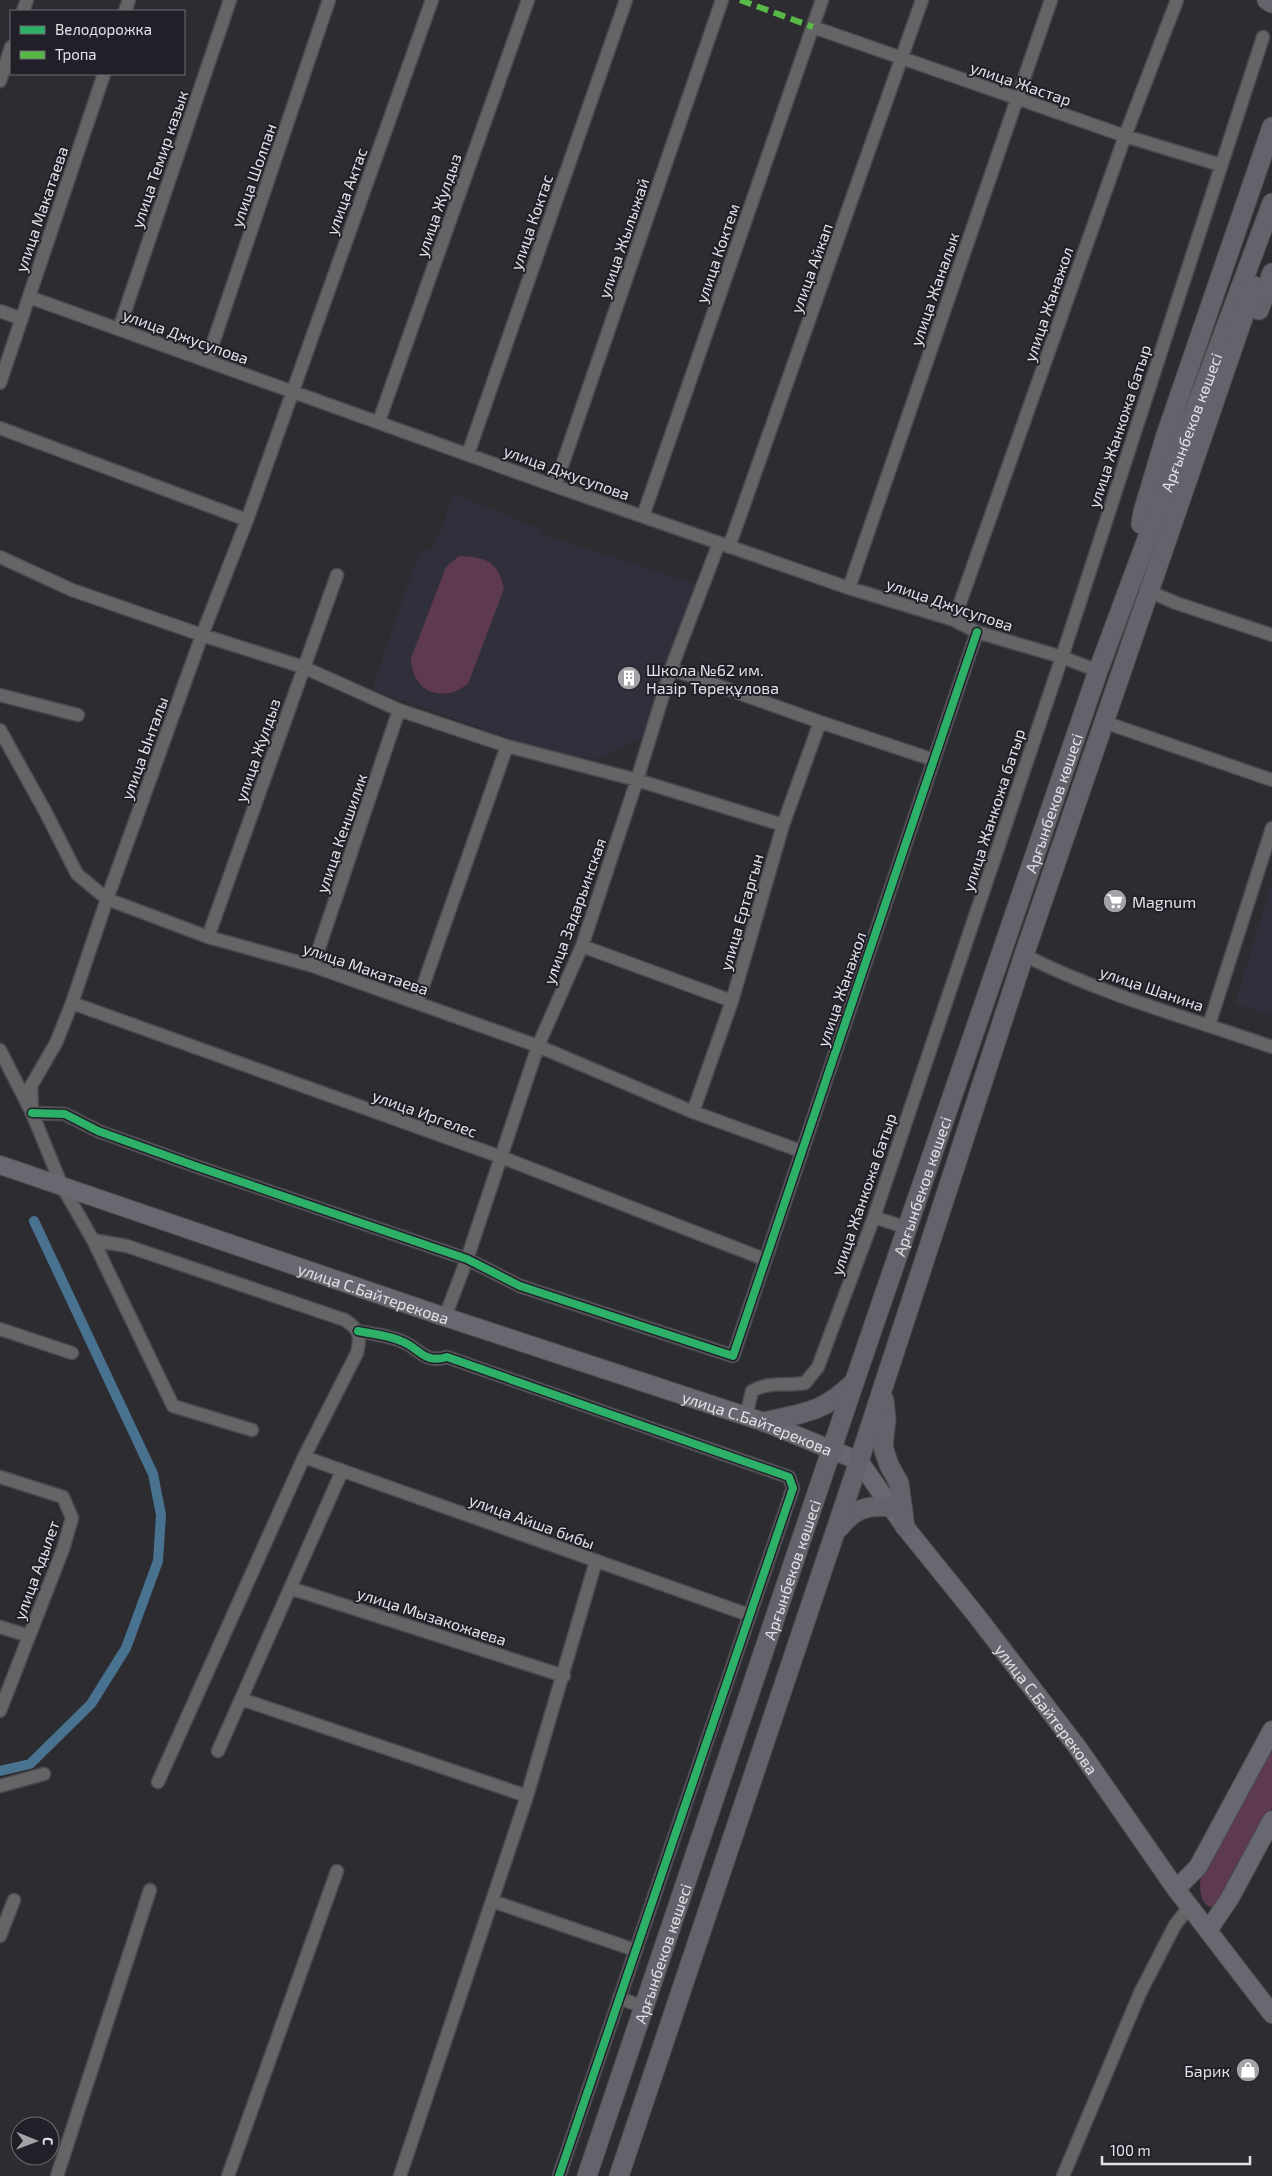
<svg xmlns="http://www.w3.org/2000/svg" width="1272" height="2176" viewBox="0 0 1272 2176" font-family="'Exo 2',sans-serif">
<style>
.built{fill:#312f3c}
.green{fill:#5d3a50}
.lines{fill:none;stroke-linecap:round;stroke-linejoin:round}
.canal{stroke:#497290;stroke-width:10}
.street-casing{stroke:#4b4a4e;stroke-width:15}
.secondary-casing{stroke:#4b4a4e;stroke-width:20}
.primary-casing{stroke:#4b4a4e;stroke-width:21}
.street{stroke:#656568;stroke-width:12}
.secondary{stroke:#686970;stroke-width:18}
.primary{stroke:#63636c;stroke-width:19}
.quiet{stroke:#58b947;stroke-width:6;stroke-dasharray:12 6;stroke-linecap:butt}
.cycleway-casing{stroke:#212029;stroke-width:11}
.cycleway{stroke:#2db169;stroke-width:8}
.labels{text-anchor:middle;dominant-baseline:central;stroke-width:4;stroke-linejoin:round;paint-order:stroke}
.street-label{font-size:16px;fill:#e2e1e7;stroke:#212029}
.poi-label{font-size:16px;fill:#e2e1e7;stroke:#212029;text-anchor:start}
</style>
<rect width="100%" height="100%" fill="#2c2c31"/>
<!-- built -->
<path class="built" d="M454 494 543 530 542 534 698 585 647 735 594 760 544 750 372 690 419 551 430 550 440 532Z
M1272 882V1016L1235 1004Z"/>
<!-- green -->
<path class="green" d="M459 556C486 557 498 561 504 589L468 684C463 687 456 692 450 693 425 697 412 681 411 658L446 567Z
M1272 1743V1808L1222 1905C1202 1915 1198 1891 1201 1877Z"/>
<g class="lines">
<!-- canal -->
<path class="canal" d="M0 1771 30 1764 91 1704 126 1648 158 1561 161 1515 153 1474 34 1221"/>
<!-- street casing -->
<g class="street-casing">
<path id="street" d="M23 11 27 0
M125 11 129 0
M813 27 1125 136 1221 165
M0 81 11 47
M29 297 555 486 849 588 954 620 977 632 1062 657 1098 671
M0 311 22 319
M119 329 230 0
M207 361 329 0
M0 383 104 74
M379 421 528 0
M0 428 247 520
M468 454 626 0
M555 486 722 0
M643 516 822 0
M729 547 922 0
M0 557 72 590 202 635 303 667 399 710 507 746 637 780 783 825
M849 588 1051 0
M1148 591 1176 603 1272 635
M954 620 1125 136 1177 0
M671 669 820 722 934 760
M0 695 78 715
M1104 722 1272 780
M0 730 45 811 77 874 107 899 208 937 313 966 538 1046 693 1112 801 1151
M208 937 337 575
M582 946 732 1001
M1024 955C1103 995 1189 1018 1272 1047
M313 966 399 710
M72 1003 501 1157 764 1259
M417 1003 507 746
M1209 1025 1272 828
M0 1050 32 1113 62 1186 93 1240 173 1406 252 1430
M693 1112 732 1001 783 825 820 722
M32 1113 65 1114 98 1131 198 1167 467 1259 520 1286 733 1356 977 632
M32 1113 31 1086 56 1043 72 1003 107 899 202 635 247 520 432 0
M874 1217 907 1228
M93 1240 127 1246 345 1320C360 1330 361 1336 357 1353L304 1457 158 1782
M445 1317 467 1259 538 1046 582 946 637 780 671 669 719 543
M0 1329 72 1353
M358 1331C372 1334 387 1335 401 1341 420 1348 423 1364 447 1357L789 1477 793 1488 559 2176
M746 1416 752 1391C770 1381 786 1386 805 1383L818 1367 874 1217 1062 657 1263 37
M304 1457 749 1615
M0 1477 63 1497 72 1518 63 1549 0 1711
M290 1588 564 1676
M0 1627 29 1636
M241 1699 527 1796
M218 1751 342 1471
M0 1786 44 1774
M492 1901 635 1950
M0 1936 14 1900
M619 1998 644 2007
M57 2176 150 1890
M228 2176 337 1871
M400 2176 527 1796 596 1561
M1063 2176 1140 1993 1175 1925 1190 1906"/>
</g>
<!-- secondary casing -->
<g class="secondary-casing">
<g id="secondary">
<path id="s1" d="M0 1165 445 1317 764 1422 859 1461 905 1527 976 1615 1078 1748 1176 1889 1272 2014"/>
<path d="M1176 1889 1198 1867 1272 1730"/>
<path d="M1209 1929 1230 1898 1272 1820"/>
</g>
</g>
<!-- primary casing -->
<g class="primary-casing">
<g id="primary">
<path d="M1267 0 1272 3"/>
<path d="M1259 310 1272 273"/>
<path d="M1141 524 1143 512 1166 435 1272 127"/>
<path d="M884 1400 886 1419 883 1447 889 1465 899 1483 905 1527"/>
<path d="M764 1422C803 1413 823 1413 853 1383"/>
<path d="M839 1528C855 1508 867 1505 892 1507"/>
<path id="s2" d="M587 2176 854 1383 1098 671 1272 203"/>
<path d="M619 2176 859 1461 1024 955 1254 286"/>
</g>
</g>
<!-- street -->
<use href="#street" class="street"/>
<!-- secondary -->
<use href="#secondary" class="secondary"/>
<!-- primary -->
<use href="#primary" class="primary"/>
<!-- quiet -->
<path class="quiet" d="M740 0 813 27"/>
<!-- cycleway casing -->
<g class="cycleway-casing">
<path id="cycleway" d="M32 1113 65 1114 98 1131 198 1167 467 1259 520 1286 733 1356 977 632
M358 1331C372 1334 387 1335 401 1341 420 1348 423 1364 447 1357L789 1477 793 1488 559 2176"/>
</g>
<!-- cycleway -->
<use href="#cycleway" class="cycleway"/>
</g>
<!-- icons -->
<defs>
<g id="building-disc" transform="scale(1.25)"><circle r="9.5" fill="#a2a2a7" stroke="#212029"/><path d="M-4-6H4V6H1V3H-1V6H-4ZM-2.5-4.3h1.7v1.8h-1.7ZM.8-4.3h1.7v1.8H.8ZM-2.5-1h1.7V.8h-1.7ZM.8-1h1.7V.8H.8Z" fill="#fff"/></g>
<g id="supermarket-disc" transform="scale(1.25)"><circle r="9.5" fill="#a2a2a7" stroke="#212029"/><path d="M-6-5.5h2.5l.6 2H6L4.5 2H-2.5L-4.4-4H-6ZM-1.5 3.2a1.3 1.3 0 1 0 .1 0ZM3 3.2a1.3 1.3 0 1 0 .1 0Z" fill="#fff"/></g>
<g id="shop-disc" transform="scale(1.25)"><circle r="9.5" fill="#a2a2a7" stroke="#212029"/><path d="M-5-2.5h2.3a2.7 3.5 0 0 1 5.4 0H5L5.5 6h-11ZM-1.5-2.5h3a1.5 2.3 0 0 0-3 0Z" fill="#fff"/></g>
</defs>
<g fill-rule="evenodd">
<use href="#building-disc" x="629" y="678"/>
<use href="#supermarket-disc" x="1115" y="901"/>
<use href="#shop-disc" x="1248" y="2070"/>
</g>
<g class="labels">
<!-- street labels -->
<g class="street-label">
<text transform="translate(1021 83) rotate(19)">улица Жастар</text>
<text transform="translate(159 159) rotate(-71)">улица Темир казык</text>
<text transform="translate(253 175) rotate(-71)">улица Шолпан</text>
<text transform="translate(346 191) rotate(-70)">улица Актас</text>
<text transform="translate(438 205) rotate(-71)">улица Жулдыз</text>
<text transform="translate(41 209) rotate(-71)">улица Макатаева</text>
<text transform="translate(531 222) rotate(-71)">улица Коктас</text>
<text transform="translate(623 238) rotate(-71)">улица Жылыжай</text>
<text transform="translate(717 253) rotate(-71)">улица Коктем</text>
<text transform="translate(811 268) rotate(-70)">улица Айкап</text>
<text transform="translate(934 289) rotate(-71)">улица Жаналык</text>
<text transform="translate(1048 304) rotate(-71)">улица Жанажол</text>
<text transform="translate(186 336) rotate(20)">улица Джусупова</text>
<text stroke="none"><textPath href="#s2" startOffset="1855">Арғынбеков көшесі</textPath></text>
<text transform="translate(1119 426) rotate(-72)">улица Жанкожа батыр</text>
<text transform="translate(567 472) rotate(20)">улица Джусупова</text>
<text transform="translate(950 604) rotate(19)">улица Джусупова</text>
<text transform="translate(144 748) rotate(-70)">улица Ынталы</text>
<text transform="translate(257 750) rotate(-71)">улица Жулдыз</text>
<text stroke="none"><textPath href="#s2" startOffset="1450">Арғынбеков көшесі</textPath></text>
<text transform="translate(993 810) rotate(-72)">улица Жанкожа батыр</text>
<text transform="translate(341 833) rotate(-71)">улица Кеншилик</text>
<text transform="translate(574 911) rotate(-70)">улица Задарьинская</text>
<text transform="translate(741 912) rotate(-74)">улица Ертаргын</text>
<text transform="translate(366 968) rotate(19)">улица Макатаева</text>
<text transform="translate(1152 988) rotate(19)">улица Шанина</text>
<text transform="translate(841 989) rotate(-71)">улица Жанажол</text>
<text transform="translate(425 1113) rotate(20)">улица Иргелес</text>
<text stroke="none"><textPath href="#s2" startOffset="1045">Арғынбеков көшесі</textPath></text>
<text transform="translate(863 1194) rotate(-71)">улица Жанкожа батыр</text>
<text stroke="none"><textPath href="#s1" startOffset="395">улица С.Байтерекова</textPath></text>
<text stroke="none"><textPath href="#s1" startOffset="800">улица С.Байтерекова</textPath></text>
<text transform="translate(532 1521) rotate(20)">улица Айша бибы</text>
<text transform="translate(36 1570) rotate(-70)">улица Адылет</text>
<text stroke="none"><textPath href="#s2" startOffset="640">Арғынбеков көшесі</textPath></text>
<text transform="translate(432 1616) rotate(18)">улица Мызакожаева</text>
<text stroke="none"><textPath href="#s1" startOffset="1220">улица С.Байтерекова</textPath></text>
<text stroke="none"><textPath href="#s2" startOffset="235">Арғынбеков көшесі</textPath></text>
</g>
<!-- poi labels -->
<g class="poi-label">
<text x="646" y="669">Школа №62 им.<tspan x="646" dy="18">Назір Төреқұлова</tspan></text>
<text x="1132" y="901">Magnum</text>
<text x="1230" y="2070" text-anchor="end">Барик</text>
</g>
</g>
<!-- legend -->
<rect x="10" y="10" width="175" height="65" fill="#212029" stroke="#6e6d75"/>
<rect x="20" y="26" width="25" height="8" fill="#2db169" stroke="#6e6d75"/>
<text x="55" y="35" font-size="15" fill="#e2e1e7">Велодорожка</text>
<rect x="20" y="51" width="25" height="8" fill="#58b947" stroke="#6e6d75"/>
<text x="55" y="60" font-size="15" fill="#e2e1e7">Тропа</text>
<!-- north arrow -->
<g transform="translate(35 2141) rotate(91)"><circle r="24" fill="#212029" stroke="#6e6d75"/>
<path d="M0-4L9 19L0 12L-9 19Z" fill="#a2a2a7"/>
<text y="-8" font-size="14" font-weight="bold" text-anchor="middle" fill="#e2e1e7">С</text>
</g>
<!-- scale -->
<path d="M1102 2156v8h148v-8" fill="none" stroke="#e2e1e7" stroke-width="2.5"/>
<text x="1110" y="2156" font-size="15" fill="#e2e1e7" stroke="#212029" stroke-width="4" paint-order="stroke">100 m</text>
</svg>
